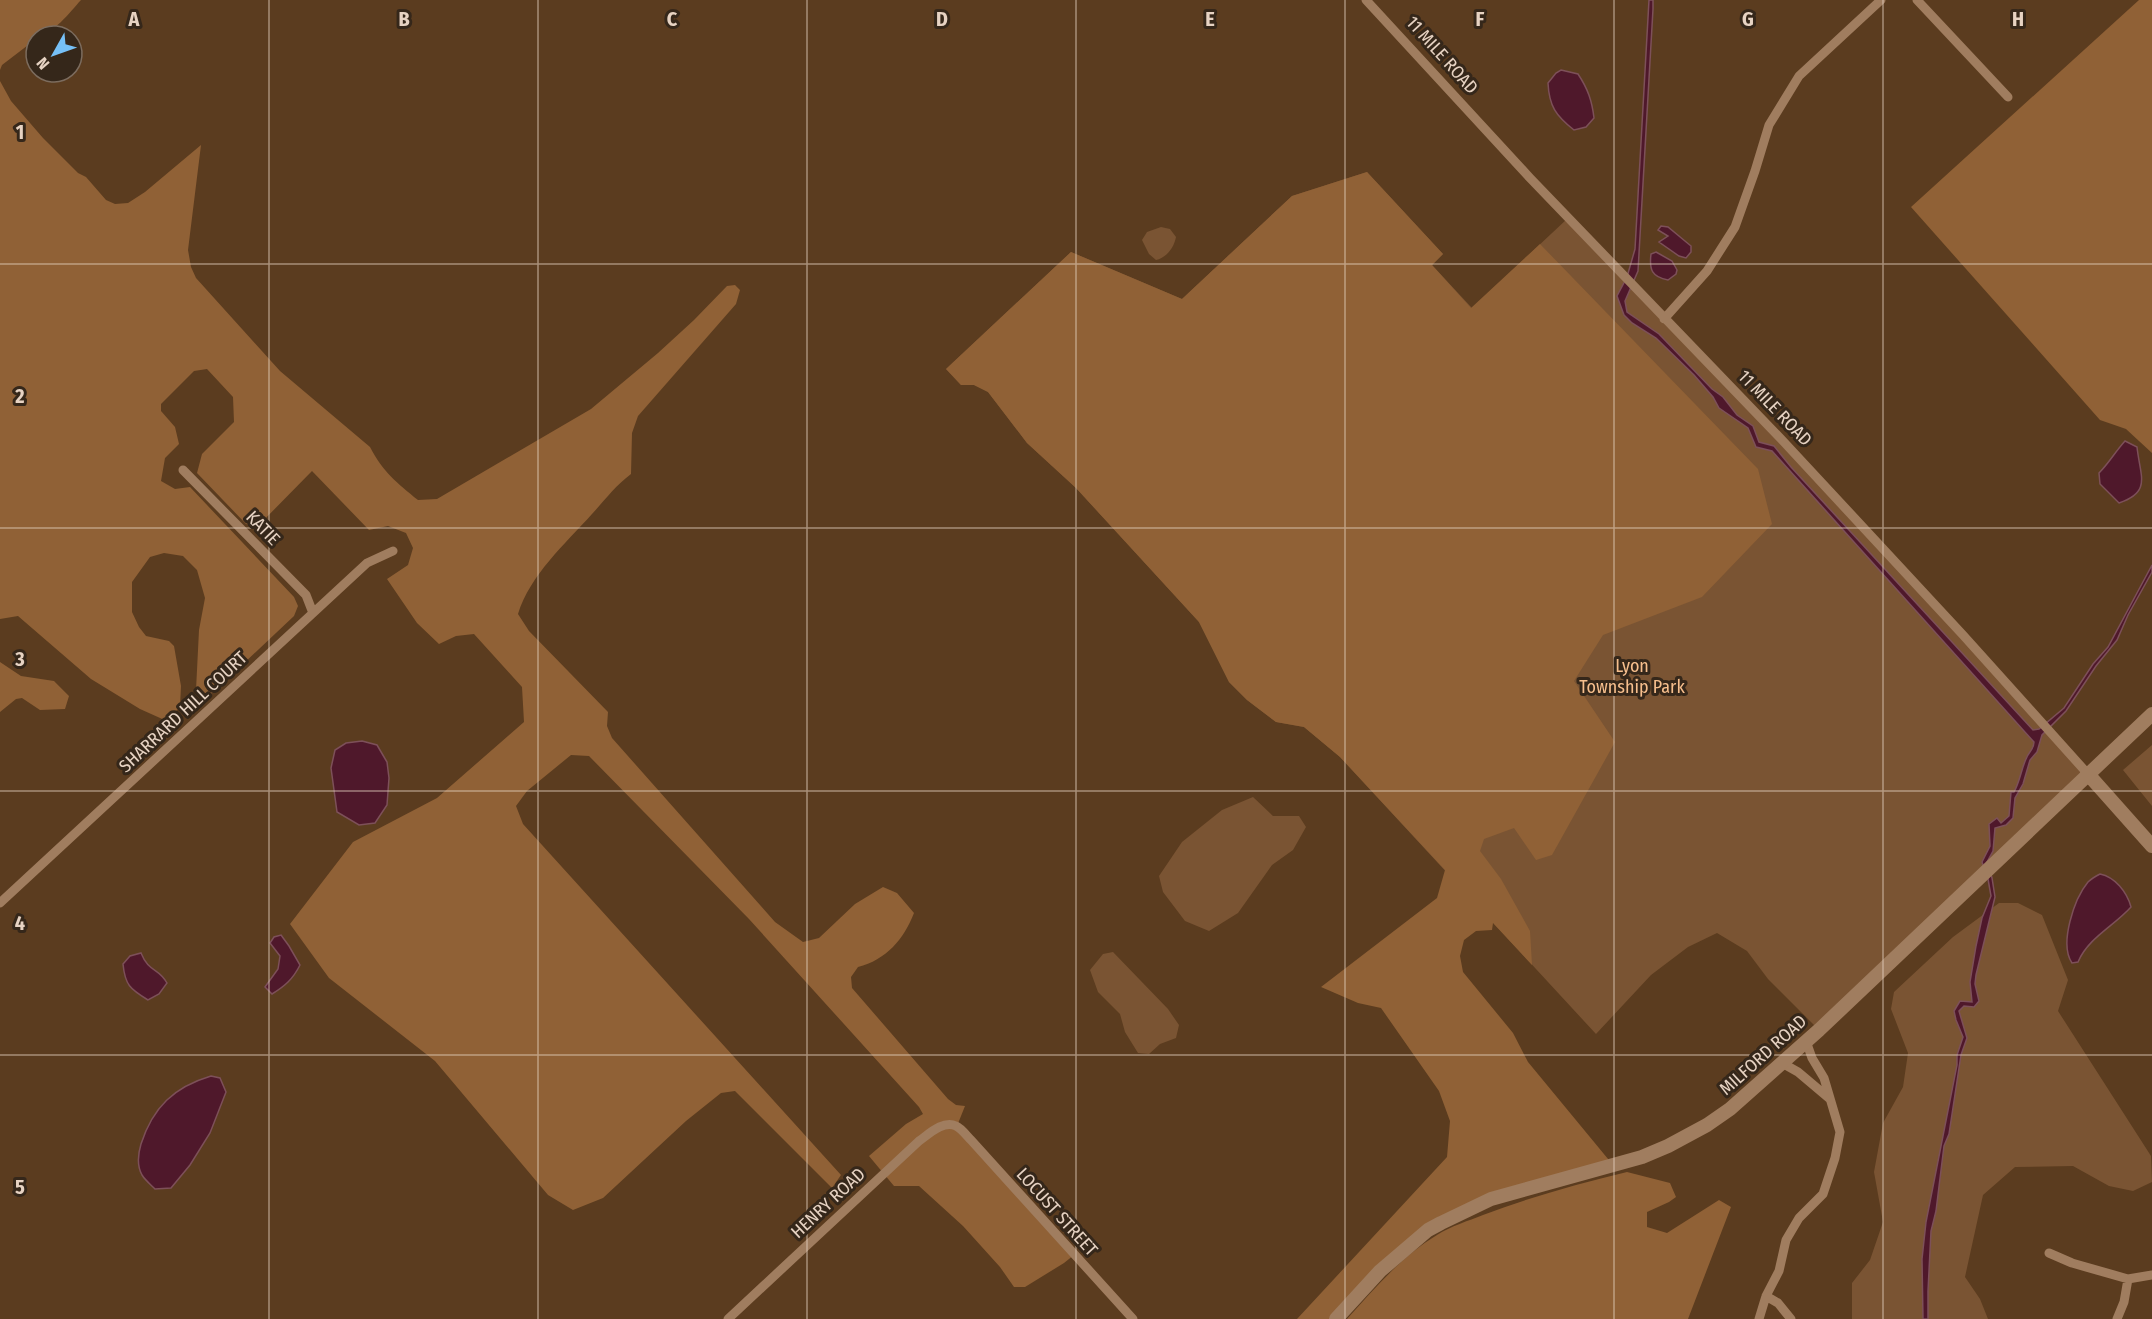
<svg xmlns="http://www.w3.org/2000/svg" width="2152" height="1319" viewBox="0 0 2152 1319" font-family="'Fira Sans Condensed',sans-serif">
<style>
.green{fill:#7a5433}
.forest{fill:#906136}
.water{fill:#4f182b;stroke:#7d5059;stroke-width:1.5}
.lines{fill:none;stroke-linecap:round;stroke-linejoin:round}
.street{stroke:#a07d5f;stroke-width:9}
.secondary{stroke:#a07d5f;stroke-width:14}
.grid{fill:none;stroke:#e7d3c3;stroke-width:1.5;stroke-opacity:0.55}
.labels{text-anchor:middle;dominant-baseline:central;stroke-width:6;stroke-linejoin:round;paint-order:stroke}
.street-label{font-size:18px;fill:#e7d3c3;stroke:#35271a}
.park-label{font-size:18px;fill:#f7bf8d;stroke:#35271a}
.grid-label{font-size:20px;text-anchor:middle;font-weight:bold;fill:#e7d3c3;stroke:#35271a;stroke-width:6;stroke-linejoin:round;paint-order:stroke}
</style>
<rect width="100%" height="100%" fill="#5b3c1f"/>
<!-- green -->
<path class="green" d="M1367 172 1443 254 1432 265 1472 308 1567 219 1843 506 2087 773 1819 1030 1768 979 1747 951 1717 933 1688 947 1651 975 1596 1034 1340 757 1304 727 1276 722 1247 700 1229 682 1199 622 1076 488 1027 443 988 392 974 385H961L946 369 1071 252 1182 299 1292 196Z
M1161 227 1170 229 1176 237C1174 248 1166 258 1156 260L1149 254 1142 240 1147 232Z
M2152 745V806L2123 770Z
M1253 797 1273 816H1299L1306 827 1293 850 1272 865 1238 913 1209 931 1185 921 1163 892 1159 876 1182 842 1222 810Z
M1999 903H2018L2042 915 2068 980 2058 1011 2151 1156 2152 1182 2133 1191 2109 1186 2073 1166 2015 1167 1983 1195 1965 1277 1980 1299 1988 1319H1852V1283L1870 1260 1883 1222 1874 1172 1883 1123 1903 1087 1908 1053 1891 1009 1894 992 1953 937Z
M1113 952 1168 1009 1179 1025 1176 1038 1160 1044 1149 1054 1138 1053 1125 1032 1120 1014 1098 992 1090 970 1103 954Z"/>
<!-- forest -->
<path class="forest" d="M0 0H81C70 12 53 35 36 36V39L2 65 0 70Z
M2139 0H2152V453L2126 429 2100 420 1911 207Z
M0 81 11 101 43 138 78 173 86 177 106 200 115 204 128 203 145 192 201 145 188 250 191 267 196 278 280 371 370 447C383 472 397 483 418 500L437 499 591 409 658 353 694 320 727 286 735 285 740 290 736 304 638 416 632 433 631 474C615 486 605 500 592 514 565 544 530 575 518 614L529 631 608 712 607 726 612 738 775 922 803 942 819 938 855 904 883 887 897 893 914 913C904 939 886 960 858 967L851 977 852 988 948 1099 956 1105 965 1106 957 1126 1074 1255 1064 1263 1025 1287H1014L1000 1267 963 1226 919 1186H894L869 1156 906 1124 923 1114 919 1107 749 919 589 756 571 755 527 791 516 806 523 824 841 1175 832 1188 735 1091 721 1093 686 1121 603 1198 573 1210 548 1195 435 1061 329 978 290 924 353 842 437 798 524 722 522 687 474 634 456 636 439 644 417 623 387 579 408 565 413 548 406 533 388 526 369 530 312 471 257 527 246 524 197 473 202 454 234 422 233 397 207 369 194 371 161 404V411L175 427 179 444 165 458 161 481 175 489 190 487 294 597 298 606 294 616 207 698 200 696 196 690 199 630 205 598 197 570 183 556 164 553 150 557 132 582V612L139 627 146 636 169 641 174 646 181 686 180 706 169 722 140 709 91 679 18 616 0 619Z
M1367 172 1443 254 1432 265 1471 308 1540 244 1758 469 1772 524 1702 597 1603 635 1574 681 1615 742 1552 855 1536 860 1514 828 1484 839 1480 851 1501 879 1530 931 1532 965 1493 923 1492 930 1476 931 1464 940 1460 956 1463 972 1513 1033 1528 1062 1613 1165 1490 1199 1428 1230 1336 1319H1297L1447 1157 1450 1121 1439 1091 1381 1008 1358 1003 1321 987 1437 898 1445 870 1340 757 1304 727 1276 722 1247 700 1229 682 1199 622 1076 488 1027 443 988 392 974 385H961L946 369 1071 252 1182 299 1292 196Z
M0 662 21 676 54 681 69 696 65 709 40 710 22 698 16 699 0 712Z
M1627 1172 1670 1183 1676 1197 1669 1202 1647 1212V1227L1667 1233 1719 1200 1731 1207 1688 1319H1347C1374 1289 1402 1256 1437 1235 1451 1226 1468 1221 1483 1215 1530 1197 1578 1184 1627 1172Z"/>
<!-- water -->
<path class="water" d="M1649 0H1653V9L1638 271 1625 301 1627 312 1659 334 1712 389 1723 397 1737 415 1753 426 1759 442 1774 446 1791 467 2033 730 2039 729 2064 708 2093 664 2108 647 2152 565V572L2128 615 2117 640 2096 666 2066 711 2042 735 2037 752 2030 760 2023 784 2015 798 2013 818 2006 825 1995 828 1993 851 1987 862 1992 878 1995 897 1976 975 1975 984 1979 1001 1974 1007 1964 1006 1959 1011 1967 1038 1961 1055 1949 1134 1944 1146 1936 1211 1931 1231 1928 1291V1319H1923L1922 1259 1926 1222 1957 1065V1055L1963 1037 1956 1020 1954 1011 1960 1001 1972 1002 1970 982 1976 946 1982 918 1991 896 1988 879 1982 862 1990 846 1989 824 1997 818 2001 823 2009 816 2011 792H2014C2020 781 2021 770 2026 759 2028 752 2034 750 2034 742L1772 451 1756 447 1748 428 1719 408 1713 397 1694 375 1656 338 1632 323 1624 315 1617 296 1627 277 1635 249Z
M1561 70 1578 74C1588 89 1592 101 1594 118L1586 127 1574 130C1556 116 1549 106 1548 83L1556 73Z
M1661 226 1668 227 1691 246V252L1686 258 1679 256 1659 242 1668 236 1658 230Z
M1656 252 1672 261 1677 270 1676 274 1668 280C1652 277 1649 270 1651 254Z
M2125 441 2137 447C2140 476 2152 492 2119 503L2100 484 2099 473C2109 463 2115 452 2125 441Z
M362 741 377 745 387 762 389 778 387 805 375 823 359 825 337 812 331 768 335 750 346 743Z
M2100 874C2115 877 2127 892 2131 907 2114 926 2088 938 2078 962L2072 963C2059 944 2074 899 2088 882 2091 879 2096 876 2100 874Z
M281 935 289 946 300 965C293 979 285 986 272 994L265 987 278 969 280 956 270 943 274 937Z
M141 953C149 973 158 967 167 983L159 994 148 1000C130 989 125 985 123 964L130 956Z
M211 1076 220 1078 226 1092 210 1133 190 1165 171 1188 155 1189C151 1185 145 1180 142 1175 137 1166 138 1154 141 1144 153 1107 174 1087 211 1076Z"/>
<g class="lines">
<!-- street -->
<path class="street" d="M1366 0 1530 178 1783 441 1963 635 2087 773
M1917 0 2008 97
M1664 319 1707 271 1735 227 1755 171 1769 125 1799 76 1881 0
M183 470 306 595 313 613
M0 903 367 563 393 551
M1782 1063 1798 1072 1830 1099
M2049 1253 2072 1263 2128 1279 2152 1275
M1766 1296 1778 1303 1791 1319
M728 1319 919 1141C929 1134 943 1120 956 1126 961 1128 967 1136 971 1140L1133 1319
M1759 1319 1766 1296 1779 1271 1786 1240 1799 1218 1823 1194 1835 1158 1840 1132 1824 1078 1812 1058 1806 1041
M2117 1319 2124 1302 2128 1279"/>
<!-- secondary -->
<path class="secondary" d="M2087 773 2152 846
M1336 1319 1380 1271 1428 1230 1441 1223 1491 1199 1642 1157 1668 1146 1707 1125 1730 1109 1819 1030 2152 714"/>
</g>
<!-- grid -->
<path class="grid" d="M269 0V1319M538 0V1319M807 0V1319M1076 0V1319M1345 0V1319M1614 0V1319M1883 0V1319M0 264H2152M0 528H2152M0 791H2152M0 1055H2152"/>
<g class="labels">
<!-- street labels -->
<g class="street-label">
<text transform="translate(1442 55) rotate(48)">11 MILE ROAD</text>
<text transform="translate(1775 408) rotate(46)">11 MILE ROAD</text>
<text transform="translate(263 528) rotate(46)">KATIE</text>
<text transform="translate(183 712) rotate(-43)">SHARRARD HILL COURT</text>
<text transform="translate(1763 1055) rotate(-42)">MILFORD ROAD</text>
<text transform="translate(828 1203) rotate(-43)">HENRY ROAD</text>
<text transform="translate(1057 1212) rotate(48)">LOCUST STREET</text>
</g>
<!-- park labels -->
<g class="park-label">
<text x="1632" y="666">Lyon<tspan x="1632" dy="21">Township Park</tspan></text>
</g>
</g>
<g class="grid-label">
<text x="134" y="26">A</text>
<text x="404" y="26">B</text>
<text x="672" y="26">C</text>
<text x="942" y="26">D</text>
<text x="1210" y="26">E</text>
<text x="1480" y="26">F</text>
<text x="1748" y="26">G</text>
<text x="2018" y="26">H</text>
<text x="20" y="139">1</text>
<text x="20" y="403">2</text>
<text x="20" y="666">3</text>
<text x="20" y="930">4</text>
<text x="20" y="1194">5</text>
</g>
<!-- north arrow -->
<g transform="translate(54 54) rotate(230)"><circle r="28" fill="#35271a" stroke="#7c6c5e" stroke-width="1.5"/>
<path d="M0-4.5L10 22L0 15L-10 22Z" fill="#76c0f7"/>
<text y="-9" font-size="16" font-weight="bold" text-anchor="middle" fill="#e7d3c3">N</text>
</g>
</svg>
